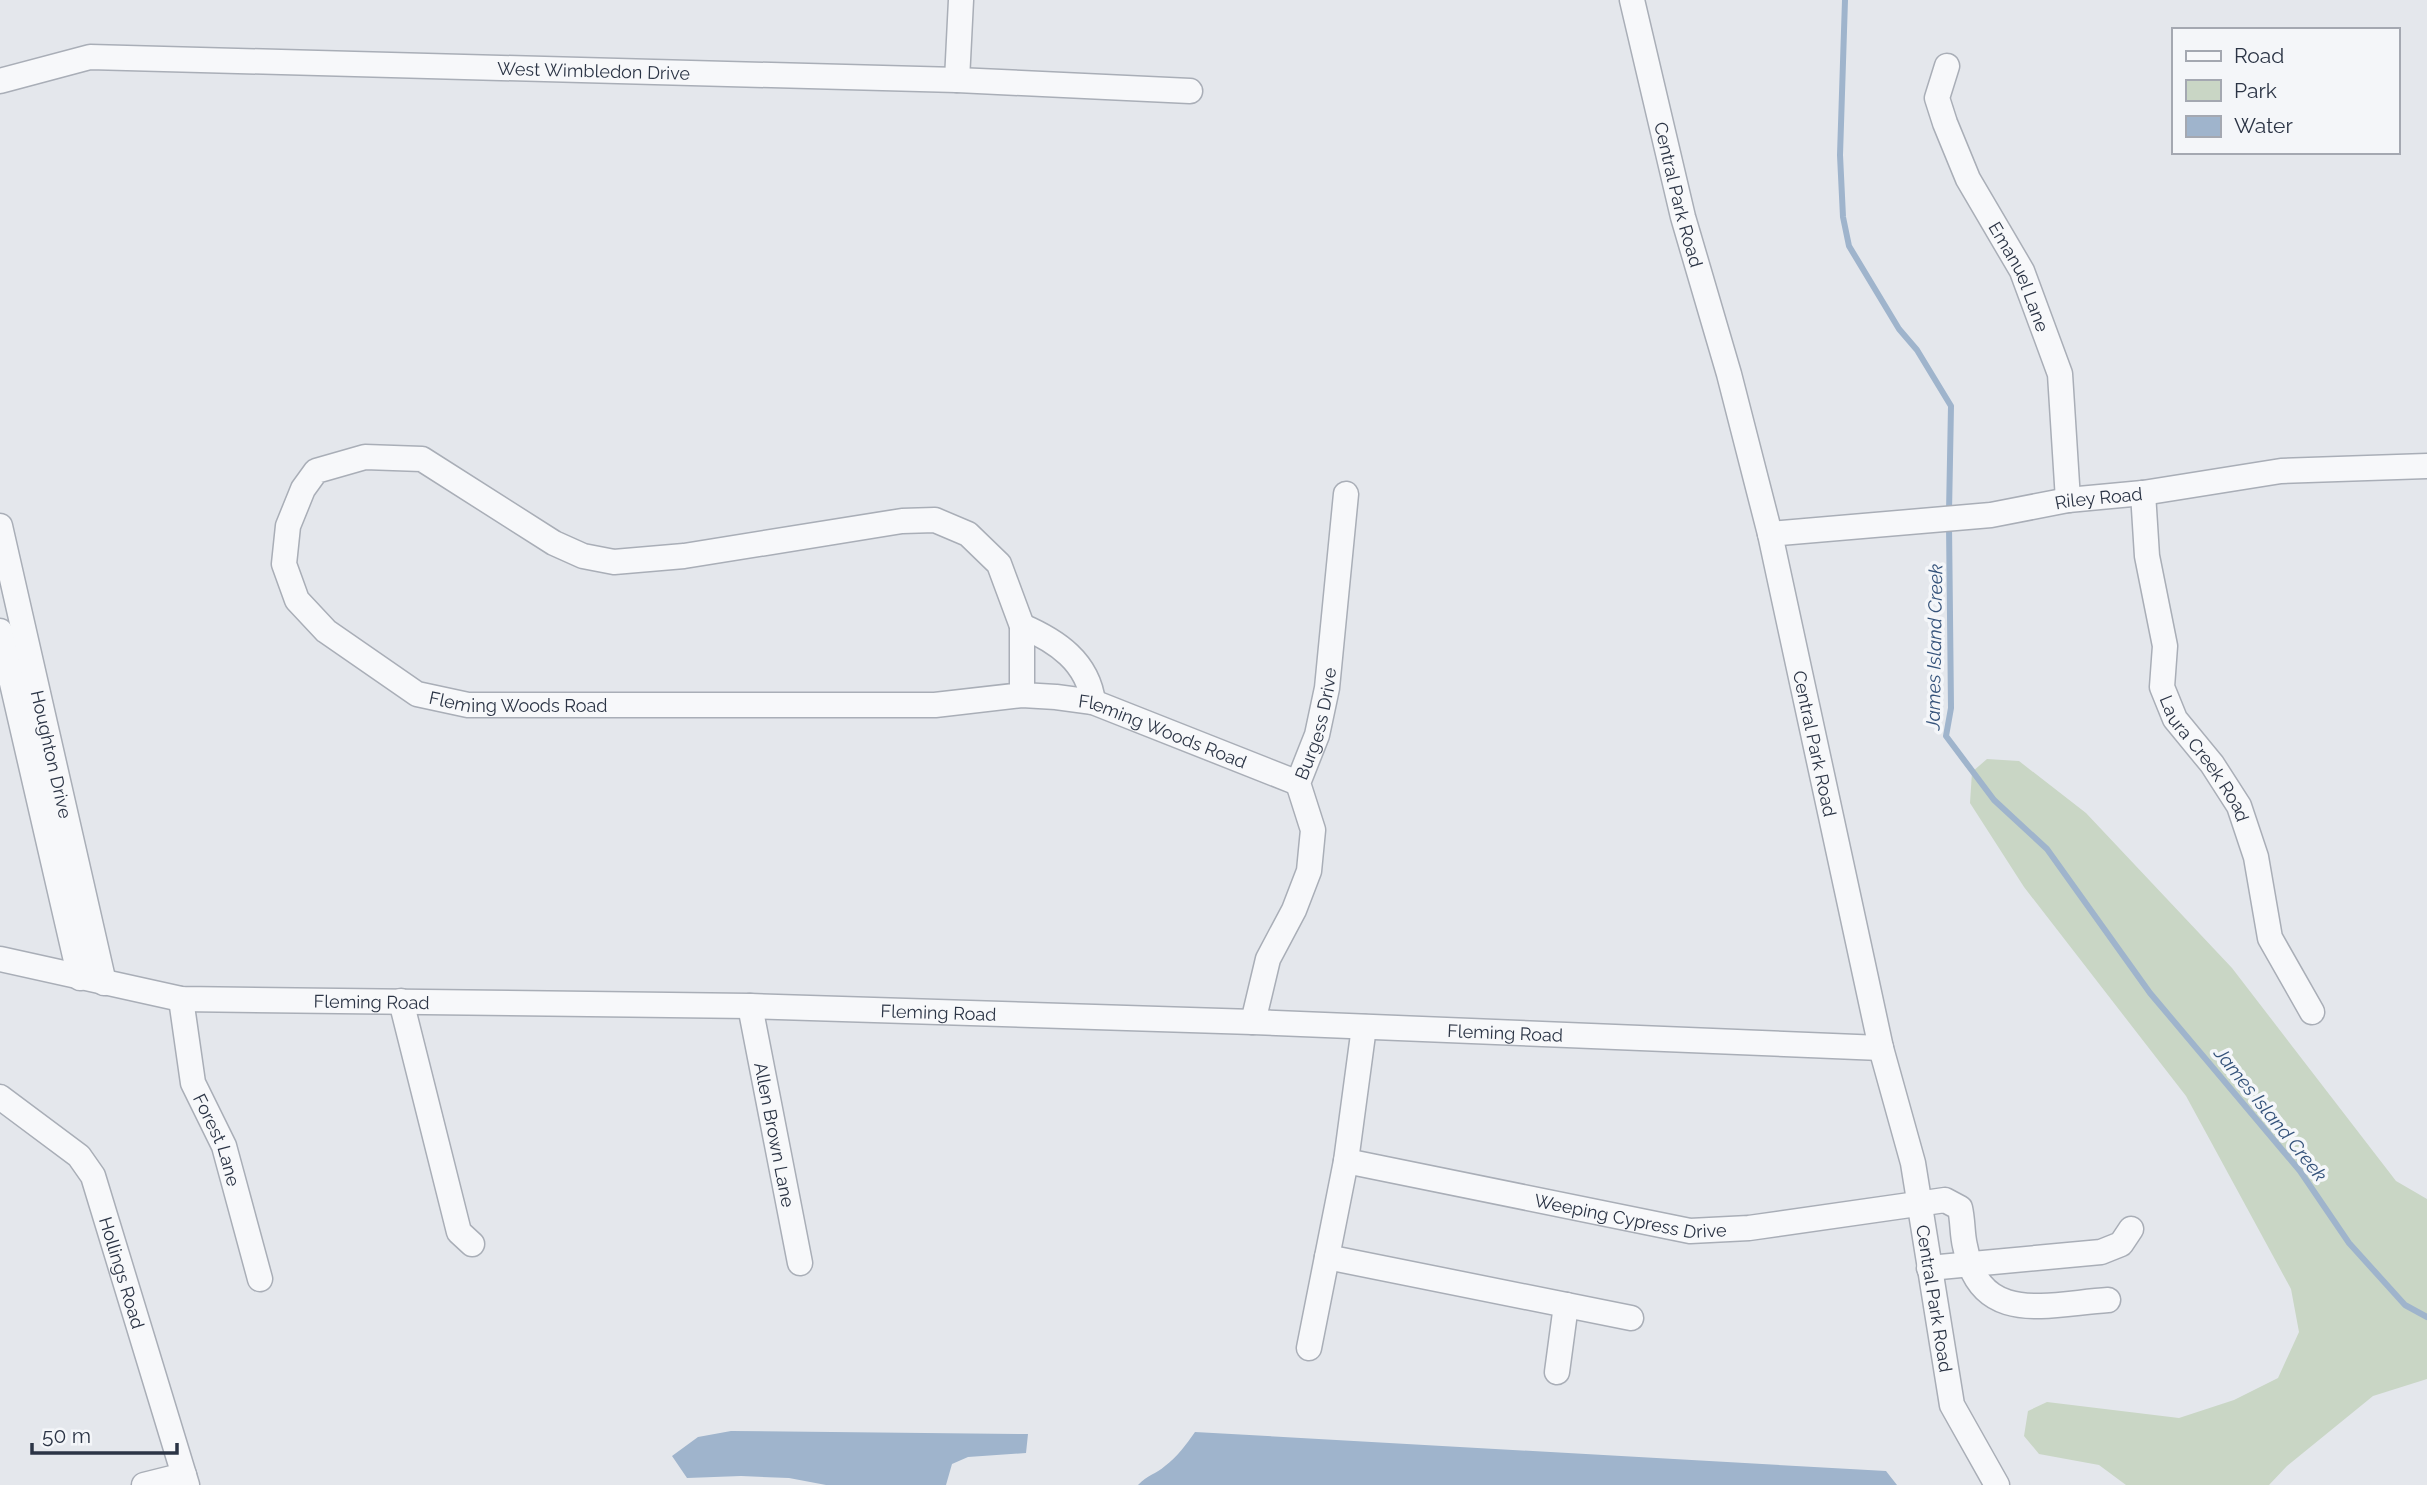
<svg xmlns="http://www.w3.org/2000/svg" width="2427" height="1485" viewBox="0 0 2427 1485" font-family="Raleway,sans-serif">
<style>
.green{fill:#c9d6c5}
.water{fill:#9fb4cc}
.lines{fill:none;stroke-linecap:round;stroke-linejoin:round}
.stream{stroke:#9fb4cc;stroke-width:6}
.minor-casing{stroke:#a9aeb7;stroke-width:27}
.minor{stroke:#f7f8fa;stroke-width:24}
.labels{text-anchor:middle;dominant-baseline:central;stroke-width:7;stroke-linejoin:round;paint-order:stroke}
.street-label{font-size:18px;fill:#2b3445;stroke:#f4f6f9}
.water-label{font-size:19px;font-style:italic;fill:#34527a;stroke:#f4f6f9}
</style>
<rect width="100%" height="100%" fill="#e4e7ec"/>
<!-- green -->
<path class="green" d="M1987 759 2019 761 2086 813 2232 968 2396 1181 2427 1199V1379L2373 1396 2287 1466 2269 1485H2126L2099 1465 2039 1454 2024 1436 2028 1411 2047 1402 2179 1418 2234 1400 2278 1378 2299 1332 2291 1289 2186 1096 2024 887 1970 803 1972 772Z"/>
<!-- water -->
<path class="water" d="M731 1431 1028 1434 1026 1453 968 1457 952 1464 946 1485H826L789 1478 741 1476 687 1478 672 1456 698 1437Z
M1195 1432 1886 1471 1897 1485H1138C1147 1475 1156 1474 1165 1466 1177 1457 1186 1445 1195 1432Z"/>
<g class="lines">
<!-- stream -->
<path class="stream" d="M1845 0 1840 155 1843 217 1849 246 1899 329 1917 350 1951 406 1949 513
M1949 524 1951 708 1946 736 1994 800 2047 849 2150 993 2300 1171 2349 1243 2405 1305 2427 1317"/>
<!-- minor casing -->
<g class="minor-casing">
<g id="minor">
<path id="s1" d="M1632 0 1683 217 1729 374 1770 534 1881 1048 1913 1163 1952 1405 1997 1485"/>
<path id="s2" d="M1947 66 1937 98 1945 123 1968 179 2022 271 2060 374 2068 500"/>
<path d="M957 80 961 0"/>
<path id="s3" d="M0 81 90 57 957 80 1190 91"/>
<path id="s4" d="M2143 493 2147 556 2165 646 2162 687 2175 719 2212 764 2239 806 2256 857 2270 938 2312 1012"/>
<path id="s5" d="M0 526 104 983"/>
<path id="s6" d="M1770 534 1991 515 2068 500 2143 493 2281 471 2427 466"/>
<path d="M1022 626C1057 641 1088 662 1093 702"/>
<path d="M0 631 80 978"/>
<path id="s7" d="M1022 695V626L999 564 968 534 935 520 902 521 684 556 614 562 583 556 554 543 422 459 365 457 316 471 303 489 288 526 284 564 297 600 326 631 417 694 468 705H935L1022 695 1056 697 1093 702 1298 783"/>
<path id="s8" d="M0 959 181 999 750 1006 1253 1022 1881 1048"/>
<path id="s9" d="M181 999 193 1083 224 1146 260 1279"/>
<path d="M401 1001 459 1232 472 1244"/>
<path id="s10" d="M750 1006 800 1263"/>
<path id="s11" d="M1253 1022 1268 959 1294 910 1309 871 1313 830 1298 783 1317 735 1327 688 1346 494"/>
<path id="s12" d="M0 1097 79 1156 93 1176 187 1485"/>
<path id="s13" d="M1346 1161 1690 1231 1749 1228 1945 1200 1960 1208C1963 1221 1962 1234 1965 1246 1980 1327 2047 1304 2108 1300"/>
<path d="M1327 1257 1631 1318"/>
<path d="M1929 1268 2101 1252 2121 1244 2131 1229"/>
<path d="M1309 1348 1346 1161 1364 1027"/>
<path d="M1557 1372 1566 1305"/>
<path d="M144 1485 184 1475"/>
</g>
</g>
<!-- minor -->
<use href="#minor" class="minor"/>
</g>
<g class="labels">
<!-- street labels -->
<g class="street-label">
<text stroke="none"><textPath href="#s3" startOffset="597">West Wimbledon Drive</textPath></text>
<text stroke="none"><textPath href="#s1" startOffset="200">Central Park Road</textPath></text>
<text stroke="none"><textPath href="#s2" startOffset="231">Emanuel Lane</textPath></text>
<text stroke="none"><textPath href="#s6" startOffset="331">Riley Road</textPath></text>
<text stroke="none"><textPath href="#s7" startOffset="1260">Fleming Woods Road</textPath></text>
<text stroke="none"><textPath href="#s11" startOffset="315">Burgess Drive</textPath></text>
<text stroke="none"><textPath href="#s7" startOffset="1911">Fleming Woods Road</textPath></text>
<text stroke="none"><textPath href="#s1" startOffset="766">Central Park Road</textPath></text>
<text stroke="none"><textPath href="#s5" startOffset="234">Houghton Drive</textPath></text>
<text stroke="none"><textPath href="#s4" startOffset="280">Laura Creek Road</textPath></text>
<text stroke="none"><textPath href="#s8" startOffset="376">Fleming Road</textPath></text>
<text stroke="none"><textPath href="#s8" startOffset="943">Fleming Road</textPath></text>
<text stroke="none"><textPath href="#s8" startOffset="1510">Fleming Road</textPath></text>
<text stroke="none"><textPath href="#s10" startOffset="131">Allen Brown Lane</textPath></text>
<text stroke="none"><textPath href="#s9" startOffset="147">Forest Lane</textPath></text>
<text stroke="none"><textPath href="#s13" startOffset="290">Weeping Cypress Drive</textPath></text>
<text stroke="none"><textPath href="#s12" startOffset="224">Hollings Road</textPath></text>
<text stroke="none"><textPath href="#s1" startOffset="1334">Central Park Road</textPath></text>
</g>
<!-- water labels -->
<g class="water-label">
<text transform="translate(1934 647) rotate(-89)">James Island Creek</text>
<text transform="translate(2271 1114) rotate(51)">James Island Creek</text>
</g>
</g>
<!-- legend -->
<rect x="2172" y="28" width="228" height="126" fill="#f4f6f9" stroke="#a4a8b1" stroke-width="2"/>
<rect x="2186" y="51" width="35" height="10" fill="#f7f8fa" stroke="#a4a8b1" stroke-width="2"/>
<text x="2234" y="63" font-size="21" fill="#2b3445">Road</text>
<rect x="2186" y="80" width="35" height="21" fill="#c9d6c5" stroke="#a4a8b1" stroke-width="2"/>
<text x="2234" y="98" font-size="21" fill="#2b3445">Park</text>
<rect x="2186" y="116" width="35" height="21" fill="#9fb4cc" stroke="#a4a8b1" stroke-width="2"/>
<text x="2234" y="133" font-size="21" fill="#2b3445">Water</text>
<!-- scale -->
<path d="M32 1443v10h145v-10" fill="none" stroke="#2b3445" stroke-width="3.5"/>
<text x="42" y="1443" font-size="21" fill="#2b3445" stroke="#f4f6f9" stroke-width="5" paint-order="stroke">50 m</text>
</svg>
